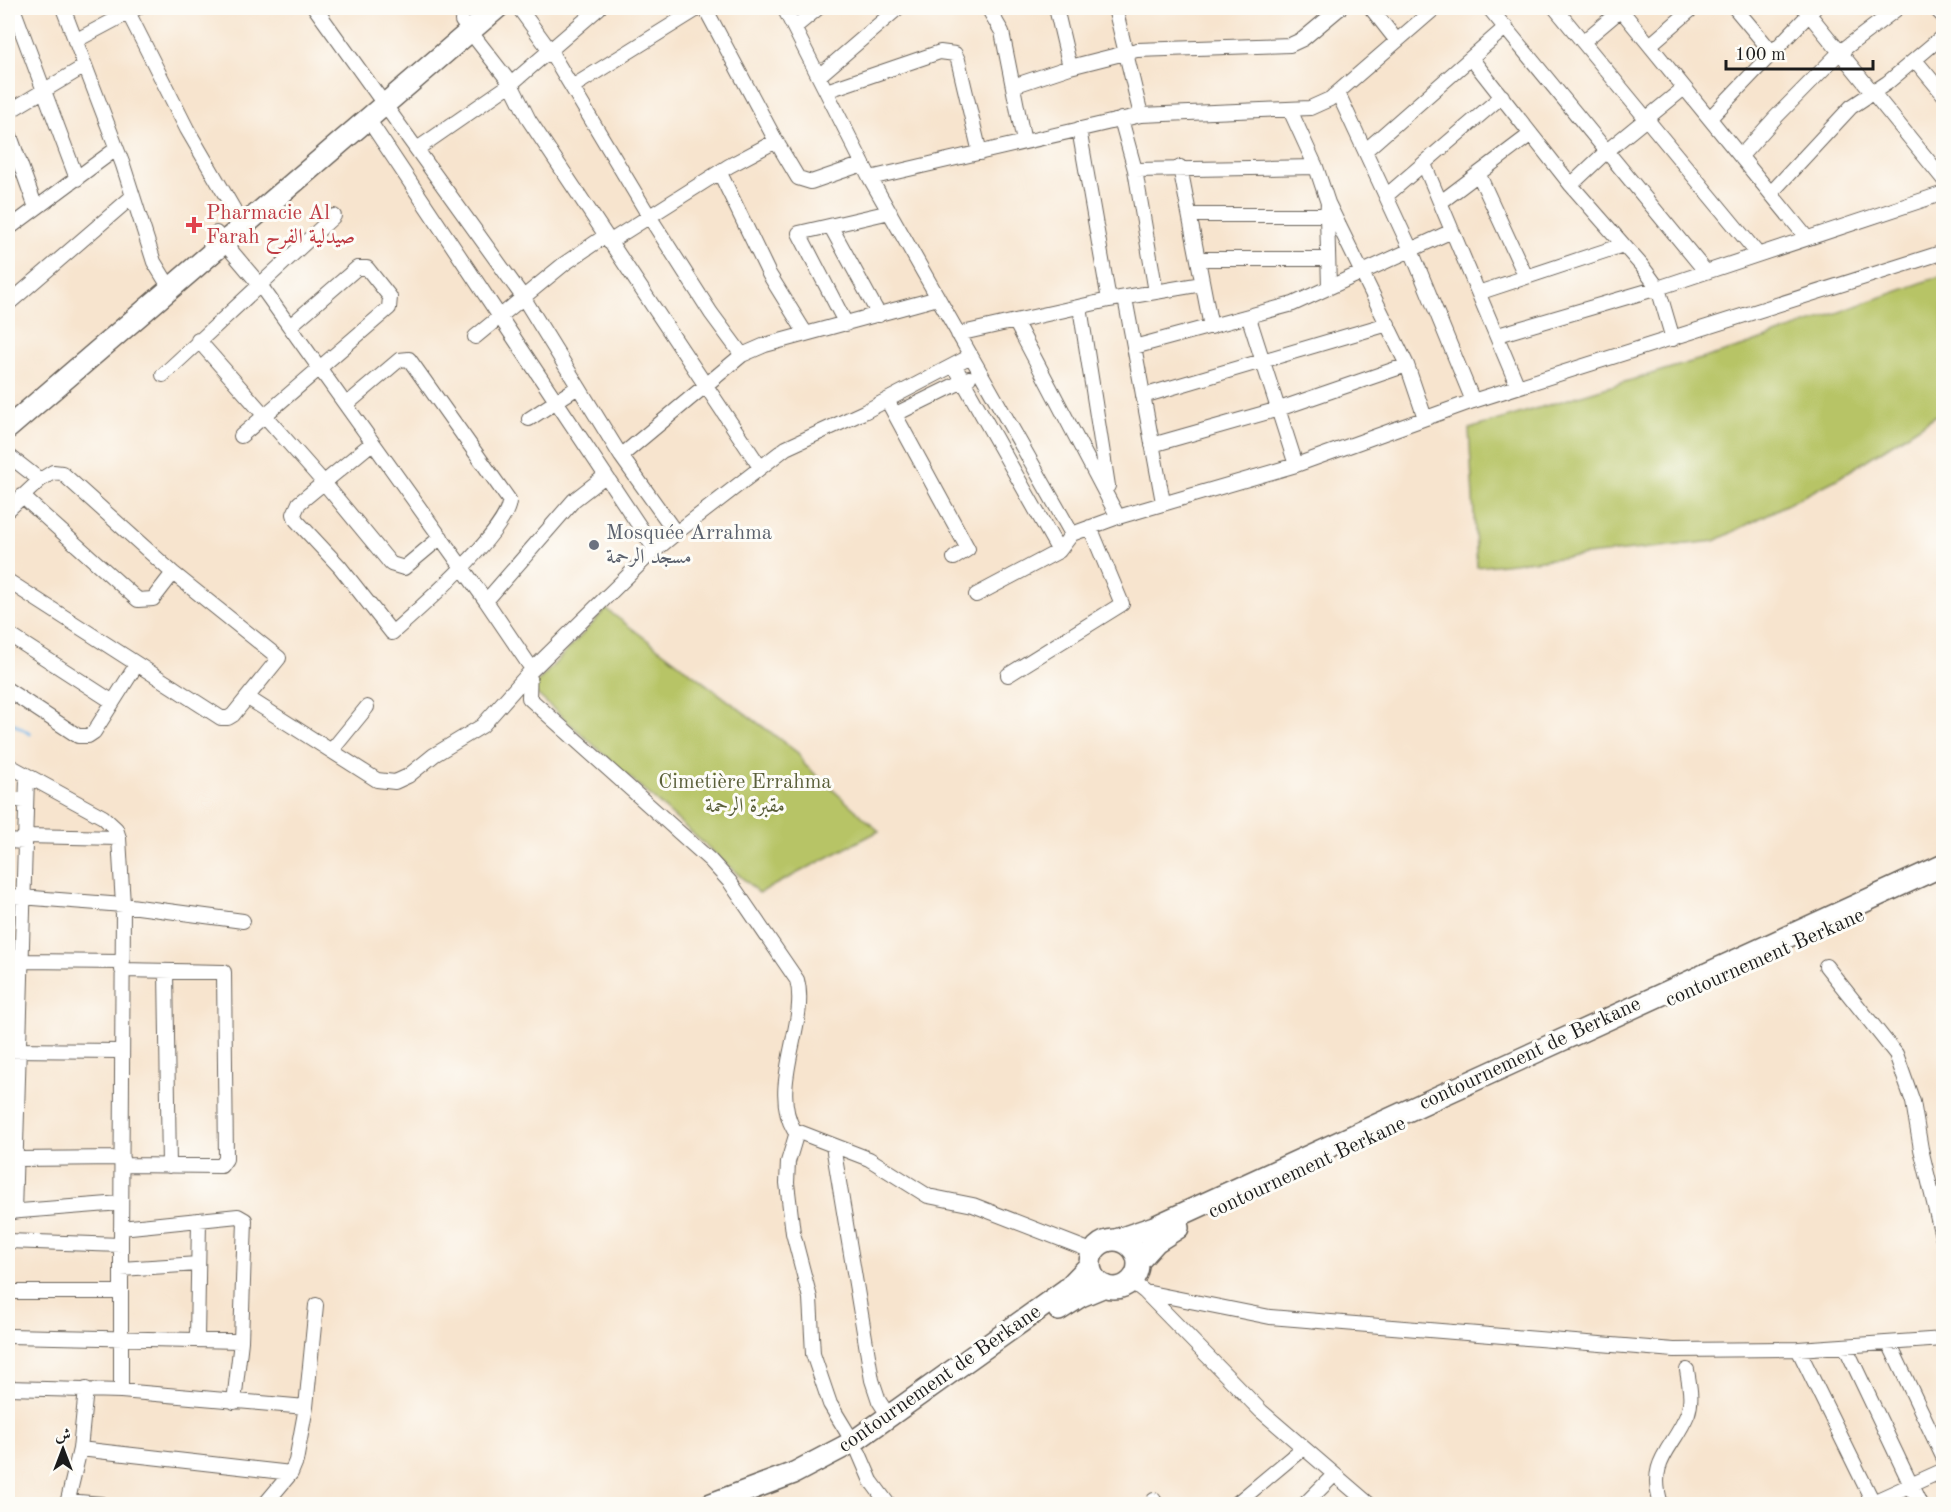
<svg xmlns="http://www.w3.org/2000/svg" width="1951" height="1512" viewBox="0 0 1951 1512" font-family="'Old Standard TT',Amiri,serif">
<style>
.green{fill:#b7c466;stroke:#6a7041;stroke-width:1.5}
.lines{fill:none;stroke-linecap:round;stroke-linejoin:round}
.stream{stroke:#70b3e5;stroke-width:3}
.minor-casing{stroke:#69625a;stroke-width:16}
.highway-casing{stroke:#69625a;stroke-width:24}
.minor{stroke:#fff;stroke-width:14}
.highway{stroke:#fff;stroke-width:21}
.health-dot{fill:#e0444e;stroke:#fdfcf7;stroke-width:2}
.worship-dot{fill:#6b7280;stroke:#fdfcf7;stroke-width:2}
.labels{text-anchor:middle;dominant-baseline:central;stroke-width:6;stroke-linejoin:round;paint-order:stroke}
.health-label{font-size:21px;fill:#be3a42;stroke:#fdfcf7;text-anchor:start}
.worship-label{font-size:21px;fill:#5b616d;stroke:#fdfcf7;text-anchor:start}
.park-label{font-size:21px;fill:#5a5f3a;stroke:#fdfcf7}
.street-label{font-size:21px;fill:#1c1c1c;stroke:#fdfcf7}
</style>
<rect width="100%" height="100%" fill="#fdfcf7"/>
<filter id="ink" filterUnits="userSpaceOnUse"><feTurbulence type="fractalNoise" baseFrequency=".0167" numOctaves="2"/><feDisplacementMap in="SourceGraphic" scale="12" xChannelSelector="R" yChannelSelector="G"/><feConvolveMatrix kernelMatrix="1 2 1 2 8 2 1 2 1" color-interpolation-filters="sRGB"/></filter>
<filter id="wash" filterUnits="userSpaceOnUse"><feTurbulence type="fractalNoise" baseFrequency=".008" numOctaves="4" result="noise"/><feDisplacementMap in="SourceGraphic" scale="24" xChannelSelector="R" yChannelSelector="G"/><feGaussianBlur stdDeviation="1.35" result="paint"/><feColorMatrix in="noise" values="0 0 0 0 0 0 0 0 0 0 0 0 0 0 0 0 0 1.4 0 .05"/><feComposite in="paint" operator="in"/></filter>
<g filter="url(#wash)">
<rect width="100%" height="100%" fill="#f7e4ce"/>
<!-- green -->
<path class="green" d="M1943 275V411L1837 479 1715 541 1477 567 1469 429 1744 346Z
M606 609 798 753 805 765 879 831 759 893 531 689Z"/>
<g class="lines">
<!-- stream -->
<path class="stream" d="M8 720 30 734"/>
</g>
</g>
<g filter="url(#ink)">
<g class="lines">
<!-- minor casing -->
<g class="minor-casing">
<path id="minor" d="M13 8 77 179
M63 8 123 165 154 262 170 288
M126 8 187 129 237 215
M315 8 523 297 621 456 676 533 786 448 864 412 969 357
M519 8 549 49 649 216 711 313 742 355
M705 8 776 141 798 178 811 182 863 164
M784 8 870 178 1072 534
M988 8 1002 32 1024 142
M1056 8 1070 67
M1115 8 1141 115
M1371 8 1397 41
M1489 8 1706 272
M1555 8 1757 253
M1735 8 1771 51
M1804 8 1944 180
M1935 8 1944 17
M1621 10 1807 238
M462 21 511 84 529 120 760 467
M795 27 818 8
M75 41 137 8
M1584 41 1623 8
M1650 45 1693 8
M1471 58 1571 185 1642 266 1658 288 1673 339
M1915 60 1944 95
M819 76 898 8
M1013 86 1070 67 1137 50 1290 45 1303 39 1340 8
M572 87 699 8
M826 91 940 52 955 54 958 60 980 153
M1338 93 1411 250 1473 401
M1290 110 1316 167 1328 203 1407 365 1425 418
M8 112 85 66
M1710 118 1814 9
M368 119 656 551
M1121 119 1135 170 1156 292
M1079 129 1109 300
M8 130 36 208
M417 149 511 84 599 8
M1366 150 1506 27
M1741 156 1775 118 1840 52 1898 8
M1424 164 1518 387
M1180 167 1211 327
M1135 170 1316 167
M720 173 769 274 806 334
M1479 175 1526 277
M870 178 1141 115 1310 108 1330 99 1435 8
M1571 185 1608 150 1684 88
M1771 193 1851 107 1887 83 1944 35
M1386 196 1502 96
M1441 202 1531 134
M1190 215H1327L1328 203
M1327 215 1329 287
M831 227 879 315
M8 229 116 149
M216 233 260 285 486 601 574 500 605 476
M609 242 729 166 776 141
M1198 259H1328
M1481 292 1623 245
M1125 298 1163 502
M8 304 133 196
M1080 307 1108 486
M1249 318 1296 465
M1015 321 1118 517
M846 324 799 233 890 212
M958 334 1109 300 1202 284
M1498 335 1658 288 1944 193
M475 337 564 264 605 236
M198 340 325 484 391 564 404 568 441 537
M1134 347 1293 304 1452 231
M954 365 1059 551
M163 375 334 216
M1143 396 1388 324
M887 400 968 549 954 558
M346 405 399 360 409 359 509 500C511 529 416 612 392 633L340 567 296 520 294 514 299 503 372 443
M896 414 969 378
M529 419 578 387
M241 436 389 308 390 297 367 268H357L290 326
M1152 445 1279 409 1407 365
M8 455 40 480 8 510
M621 456 742 355 765 345 938 298
M22 496 138 600 153 599 173 573
M8 581 221 718H228L233 715 279 658 173 573 62 473 53 472 40 480
M976 595 1059 551 1072 534 1118 517 1296 465 1473 401 1944 252
M486 601 530 666 529 698 710 860 730 882 797 980C809 1022 768 1086 794 1130L869 1159 928 1196 973 1205 1094 1252
M8 634 113 702
M1008 675 1122 604 1090 527
M8 690 78 736H88L94 732 137 664
M248 698 377 780 395 782 408 776 434 755 482 726 528 674 647 557 676 533
M332 750 367 707
M8 765 103 817 116 829 119 838 123 905 121 1245
M8 799 26 801
M24 836 119 838
M8 841 24 842
M8 896 123 905 243 921
M22 961 122 962
M1826 966 1896 1054 1913 1102 1921 1149 1944 1244
M166 971 169 1166
M8 1050 121 1051
M797 1132 788 1162 787 1183 793 1233 810 1298 813 1354 830 1404 853 1442
M833 1146 872 1380 879 1401 890 1418
M16 1159 122 1158
M122 1165 221 1166 226 1159 224 972 122 970
M8 1212 121 1203
M14 1212 27 777
M121 1228 238 1216 245 1220 241 1341 234 1402
M8 1241 121 1245V1391
M121 1269 198 1264
M1131 1281 1145 1292 1270 1317 1674 1350 1798 1349 1944 1339
M8 1292H120
M1145 1292 1261 1411 1369 1504
M8 1336 241 1341
M197 1339 199 1220
M1889 1343 1944 1459
M1845 1346 1920 1504
M1798 1349 1874 1504
M8 1388 121 1391 306 1407
M80 1449 291 1473
M859 1453 871 1481 888 1504
M1154 1500 1156 1504
M67 1501 102 1504
M1873 1502 1944 1470
M67 1504 80 1449 86 1389
M265 1504 291 1473 296 1461 306 1407 316 1305
M1236 1504 1303 1448
M1305 1504 1334 1475
M1661 1504C1647 1460 1673 1450 1688 1413 1693 1399 1689 1384 1687 1370"/>
</g>
<!-- highway casing -->
<g class="highway-casing">
<path id="highway" d="M8 428 497 8
M1116 1240 1154 1227 1944 865
M1090 1264a24 24 0 1 1 48 0a24 24 0 1 1-48 0Z
M1138 1262 1156 1242 1178 1228
M1059 1310 1081 1296 1105 1286
M711 1504 794 1473 853 1442 1067 1289 1090 1265"/>
</g>
<!-- minor -->
<use href="#minor" class="minor"/>
<!-- highway -->
<use href="#highway" class="highway"/>
</g>
</g>
<!-- markers -->
<path class="health-dot" d="M191 216h6v6h6v6h-6v6h-6v-6h-6v-6h6z"/>
<circle class="worship-dot" cx="594" cy="545" r="6"/>
<g class="labels">
<!-- health labels -->
<g class="health-label">
<text x="206" y="213">Pharmacie Al<tspan x="206" dy="24">Farah صيدلية الفرح</tspan></text>
</g>
<!-- worship labels -->
<g class="worship-label">
<text x="606" y="533">Mosquée Arrahma<tspan x="606" dy="24">مسجد الرحمة</tspan></text>
</g>
<!-- park labels -->
<g class="park-label">
<text x="745" y="782">Cimetière Errahma<tspan x="745" dy="24">مقبرة الرحمة</tspan></text>
</g>
<!-- street labels -->
<g class="street-label">
<text transform="translate(1765 958) rotate(-24)">contournement Berkane</text>
<text transform="translate(1530 1054) rotate(-25)">contournement de Berkane</text>
<text transform="translate(1307 1168) rotate(-25)">contournement Berkane</text>
<text transform="translate(940 1379) rotate(-35)">contournement de Berkane</text>
</g>
</g>
<!-- margin -->
<rect width="1951" height="1512" fill="none" stroke="#fdfcf7" stroke-width="30"/>
<!-- north arrow -->
<g transform="translate(63 1449)" stroke="#fdfcf7" stroke-width="4.5" paint-order="stroke">
<path d="M0-4.5L10 22L0 15L-10 22Z" fill="#1c1c1c"/>
<text y="-9" font-size="16" font-weight="bold" text-anchor="middle" fill="#1c1c1c">ش</text>
</g>
<!-- scale -->
<path d="M1726 60v9h147v-9" fill="none" stroke="#1c1c1c" stroke-width="3"/>
<text x="1735" y="60" font-size="18" fill="#1c1c1c" stroke="#fdfcf7" stroke-width="4.5" paint-order="stroke">100 m</text>
</svg>
